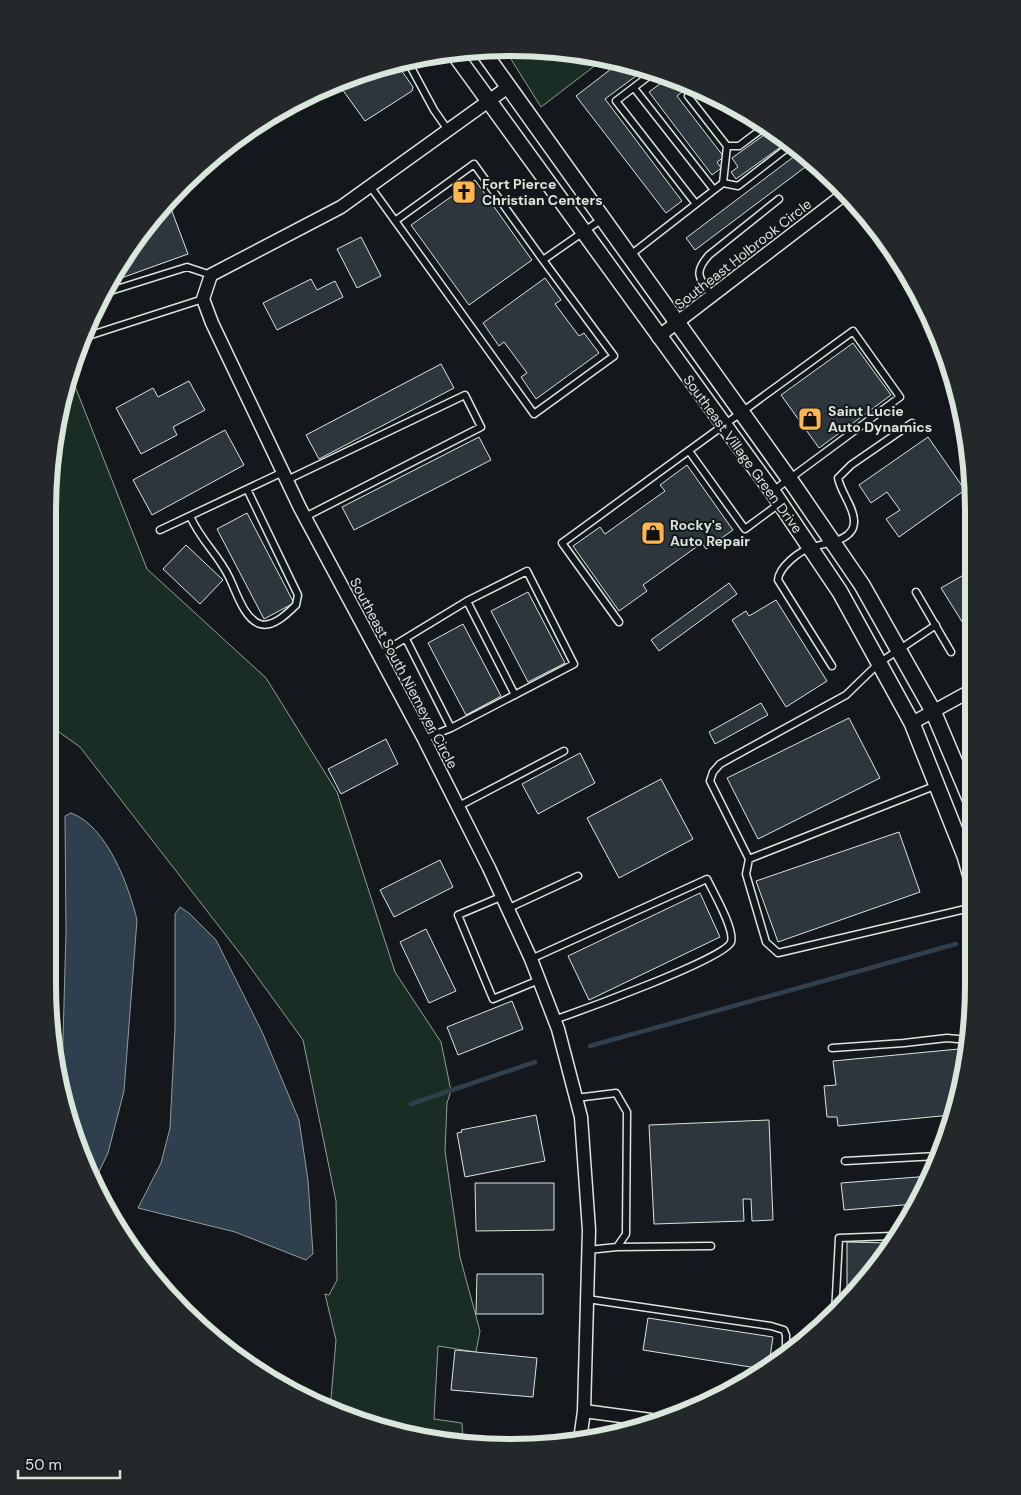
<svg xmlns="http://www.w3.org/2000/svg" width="1021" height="1495" viewBox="0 0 1021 1495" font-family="'DM Sans',sans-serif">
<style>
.green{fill:#1a2d24;stroke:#939e99}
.water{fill:#2f3f4d;stroke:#939e99}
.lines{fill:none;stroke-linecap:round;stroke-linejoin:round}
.stream{stroke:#2f3f4d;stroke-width:4.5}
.building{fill:#2c363c;stroke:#d8e6dc}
.service-casing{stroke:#d8e6dc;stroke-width:9}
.minor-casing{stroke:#d8e6dc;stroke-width:15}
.tertiary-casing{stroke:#d8e6dc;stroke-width:18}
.service{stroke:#14181c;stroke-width:6}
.minor{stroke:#14181c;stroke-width:12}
.tertiary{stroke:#14181c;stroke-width:15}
.labels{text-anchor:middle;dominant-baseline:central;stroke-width:4;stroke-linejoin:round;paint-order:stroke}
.poi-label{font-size:14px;font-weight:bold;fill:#d8e6dc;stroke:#14181c;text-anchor:start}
.street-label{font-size:14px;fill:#d8e6dc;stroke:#14181c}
.rim{fill:none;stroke:#d8e6dc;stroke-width:6}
</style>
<rect width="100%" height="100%" fill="#14181c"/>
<!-- green -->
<path class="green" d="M504 48H510L605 58 541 107Z
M71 376 147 569 266 678 337 792 395 972 441 1042 451 1091 447 1103 445 1151 460 1257 480 1331 476 1352 438 1346 434 1419 462 1423 463 1443 330 1410 336 1340 325 1294 329 1295 337 1280 336 1201 303 1040 245 960 80 747 52 727V713L48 709V510L56 420Z"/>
<!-- water -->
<path class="water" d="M71 813C107 826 129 886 137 920L124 1091 108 1153 95 1180 72 1133 62 1074 66 932 65 816Z
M180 907 190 914 216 940 263 1034 299 1120 308 1180 313 1254 306 1260 235 1232 138 1208 161 1163 170 1128 175 1028V914Z"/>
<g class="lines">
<!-- stream -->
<path class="stream" d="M590 1046 956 944
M411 1104 535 1062"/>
</g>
<!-- building -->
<path class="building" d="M620 62 644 70 605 99 682 201 666 213 576 96Z
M397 64 413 87 412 91 365 121 337 82Z
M669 77 691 85 677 96 724 157 717 162 721 168 712 175 649 92Z
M771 130 782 146 736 179 731 172 738 167 732 158Z
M800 152 812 162 695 250 686 238Z
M475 180 532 260 469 305 411 225Z
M170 206 188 254 113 281 165 208Z
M361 237 381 276 357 288 337 249Z
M545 278 561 300 555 304 579 336 584 333 599 353 536 399 521 377 527 373 504 342 499 346 483 323Z
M311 279 317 290 335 281 343 297 277 330 263 303Z
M853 343 891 395 819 448 781 395Z
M441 364 454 388 319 459 306 435Z
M189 381 205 410 173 427 177 435 141 454 116 408 153 388 158 397Z
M225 430 244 465 152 515 133 480Z
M479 437 491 460 354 530 342 507Z
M928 437 965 490 899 537 886 519 900 510 887 492 871 503 859 485Z
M687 465 733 530 706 549 702 543 643 585 647 591 619 611 573 546 600 527 605 534 665 491 660 485Z
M247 513 294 603 264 619 217 529Z
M186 545 223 580 200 604 163 569Z
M974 569V635L971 636 941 588Z
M729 583 737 594 659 651 651 640Z
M528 592 565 663 528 682 491 611Z
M776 600 827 681 786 707 732 620 746 611 749 616Z
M463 624 501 696 466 715 428 643Z
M761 703 768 715 715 744 709 732Z
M849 718 880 778 758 839 727 778Z
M386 739 398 764 341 794 328 769Z
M580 753 595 783 538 814 522 784Z
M661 779 693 839 619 878 587 818Z
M899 832 920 892 778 942 756 881Z
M440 860 453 887 394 917 380 890Z
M700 893 720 937 589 1000 568 956Z
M426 929 456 991 429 1003 400 942Z
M512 1001 523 1029 458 1055 447 1027Z
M959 1049 962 1081 951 1115 838 1126 837 1117H827L824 1086 836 1085 833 1061Z
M536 1115 545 1161 465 1177 457 1133 462 1132 461 1130Z
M769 1120 773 1220 752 1221 751 1199H743L744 1221 654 1224 649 1125Z
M930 1176 926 1190 915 1204 844 1210 841 1183Z
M475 1183H554V1230L476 1231Z
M847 1242 887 1243 847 1299Z
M477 1274H543V1314H476Z
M648 1318 773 1337 769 1364 763 1369 643 1350Z
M455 1350 537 1358 533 1397 451 1390Z"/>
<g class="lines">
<!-- service casing -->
<g class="service-casing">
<path id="service" d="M407 60 434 110 448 130
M654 72 616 101 696 204
M634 88 714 190
M698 88 688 96 727 146H739L767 125
M723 183 738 186 791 145
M370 186 534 414 614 356 543 260 602 219
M395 221 474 164 543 260
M629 256 723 183 727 146
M104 293 187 267 211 275
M712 296C699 278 693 273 709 255L779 199
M86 335 88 336 203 299
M689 451 745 529 779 504
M287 480 465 395 481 427 305 517
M190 516C201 541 218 554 229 577 236 591 244 619 260 624 273 628 288 613 296 605L298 595 247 489
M160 530 283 472
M916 592 951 652
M467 601 515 695
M619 622 562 543 853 331 900 397 773 491
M936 625 879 663 846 695 720 764 713 772 710 781 749 859 937 785
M406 639 451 728
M378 655 467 601 527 571 574 664 451 728 424 739
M832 666 778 580C779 567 799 551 812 547 825 543 855 541 854 521 854 507 841 493 838 478L851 465 912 423
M457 807 564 751
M749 859 746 874 766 942 778 953 974 907
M503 896 458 915 493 999 539 980
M509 908 578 876
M531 959 707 879C713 892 735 929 731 942 725 959 577 1012 554 1020
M832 1048 904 1043 947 1038 968 1040
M576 1098 616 1093 627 1112 626 1234 617 1247 588 1250
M845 1161 937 1156
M617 1247 711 1246
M587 1299 771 1326 784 1330 786 1335V1351
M835 1314 839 1238 892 1236"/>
</g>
<!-- minor casing -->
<g class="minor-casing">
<path id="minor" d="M508 87 341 207 211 275 203 299 212 323 300 508 424 739 489 868 531 959 558 1029 581 1117 589 1230 584 1411 580 1440
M658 337 846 193
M912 723 974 689
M584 1411 651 1420"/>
</g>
<!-- tertiary casing -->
<g class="tertiary-casing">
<path id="tertiary" d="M482 50 795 487 862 585 933 711 974 808
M454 53 772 491 840 592 912 723 965 856 974 887"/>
</g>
<!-- service -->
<use href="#service" class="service"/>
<!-- minor -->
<use href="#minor" class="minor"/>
<!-- tertiary -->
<use href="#tertiary" class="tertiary"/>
</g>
<!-- icons -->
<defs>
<g id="church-square" transform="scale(1.25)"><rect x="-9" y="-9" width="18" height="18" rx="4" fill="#ffb74d" stroke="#14181c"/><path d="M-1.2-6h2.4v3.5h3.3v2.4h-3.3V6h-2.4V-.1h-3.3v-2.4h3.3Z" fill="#111"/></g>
<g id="shop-square" transform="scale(1.25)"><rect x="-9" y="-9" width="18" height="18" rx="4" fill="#ffb74d" stroke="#14181c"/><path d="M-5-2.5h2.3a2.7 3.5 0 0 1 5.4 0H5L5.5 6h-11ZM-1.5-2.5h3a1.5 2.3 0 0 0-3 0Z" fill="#111"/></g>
</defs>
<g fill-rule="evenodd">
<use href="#church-square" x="464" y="192"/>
<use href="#shop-square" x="810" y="419"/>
<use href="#shop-square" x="653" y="533"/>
</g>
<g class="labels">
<!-- poi labels -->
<g class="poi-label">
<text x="482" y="184">Fort Pierce<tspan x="482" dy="16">Christian Centers</tspan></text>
<text x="828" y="411">Saint Lucie<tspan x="828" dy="16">Auto Dynamics</tspan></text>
<text x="670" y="525">Rocky's<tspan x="670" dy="16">Auto Repair</tspan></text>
</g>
<!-- street labels -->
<g class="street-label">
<text transform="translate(743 254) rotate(-38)">Southeast Holbrook Circle</text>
<text transform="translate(743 454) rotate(54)">Southeast Village Green Drive</text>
<text transform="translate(404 673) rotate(62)">Southeast South Niemeyer Circle</text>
</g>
</g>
<!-- crop -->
<path d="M0 0H1021V1495H0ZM510 56H511A454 454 0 0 1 965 510V985A454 454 0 0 1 511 1439H510A454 454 0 0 1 56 985V510A454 454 0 0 1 510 56Z" fill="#24282b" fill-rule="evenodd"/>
<path class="rim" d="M510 56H511A454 454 0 0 1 965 510V985A454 454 0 0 1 511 1439H510A454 454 0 0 1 56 985V510A454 454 0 0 1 510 56Z"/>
<!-- scale -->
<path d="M18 1470v8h102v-8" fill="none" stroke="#d8e6dc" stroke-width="2.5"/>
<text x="25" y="1470" font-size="15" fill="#d8e6dc" stroke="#14181c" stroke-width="4" paint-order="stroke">50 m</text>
</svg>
